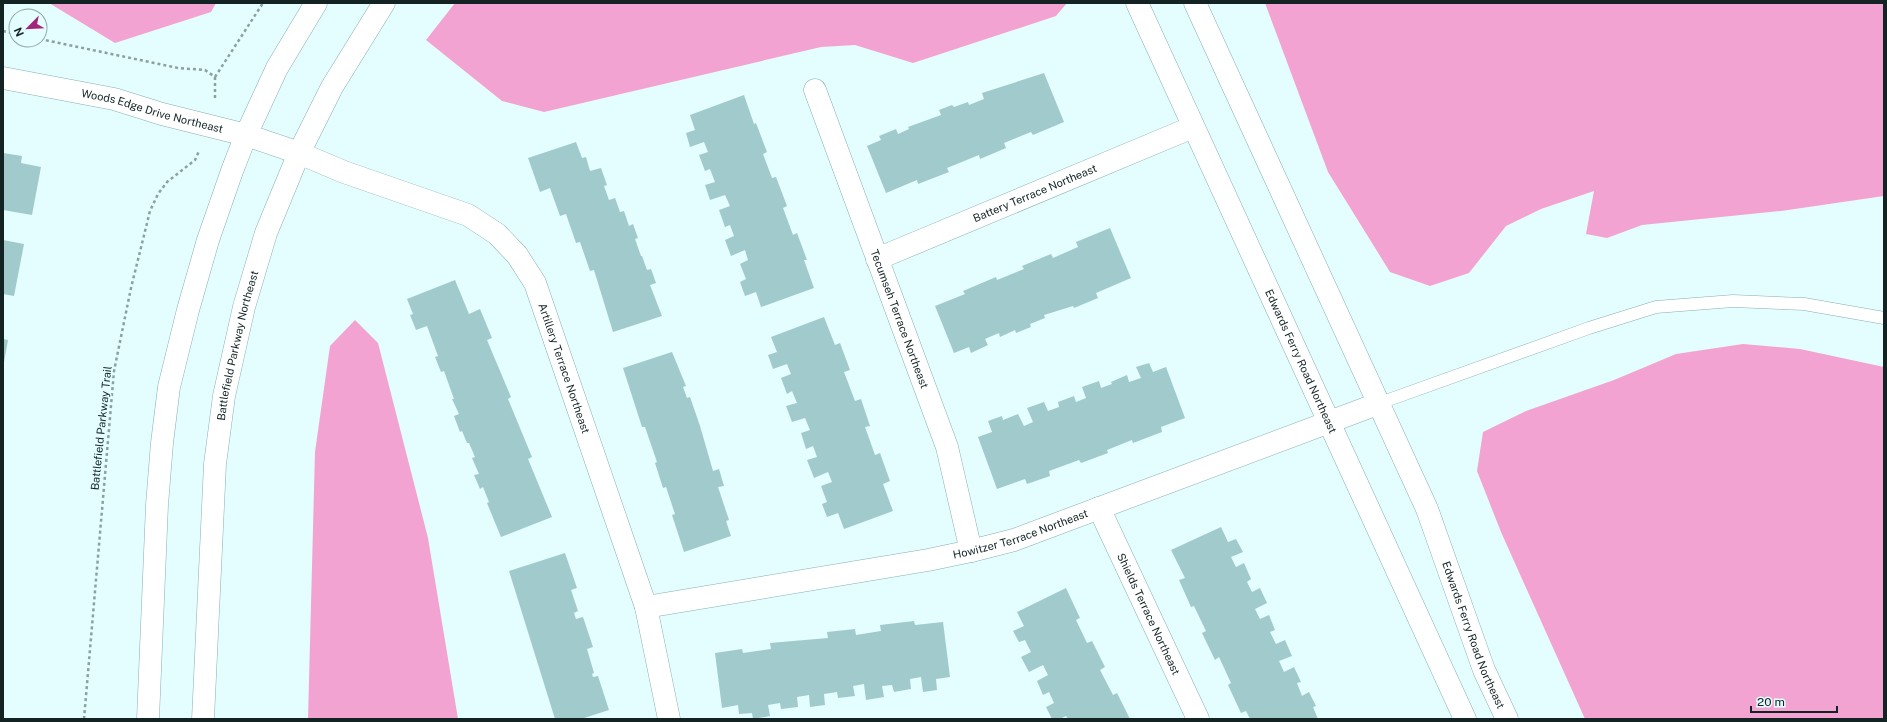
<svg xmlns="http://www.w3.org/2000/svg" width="1887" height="722" viewBox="0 0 1887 722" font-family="'Public Sans',sans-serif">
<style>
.forest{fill:#f2a3d1}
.building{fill:#a1cacd}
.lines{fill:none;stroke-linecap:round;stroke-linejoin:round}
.service-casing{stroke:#87afb2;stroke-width:13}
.minor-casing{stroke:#87afb2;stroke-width:23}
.secondary-casing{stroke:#87afb2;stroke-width:23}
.path{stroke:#8ba0a1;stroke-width:2.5;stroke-dasharray:3 3;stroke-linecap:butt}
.service{stroke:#fff;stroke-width:12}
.minor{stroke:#fff;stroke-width:22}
.secondary{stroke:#fff;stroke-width:22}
.labels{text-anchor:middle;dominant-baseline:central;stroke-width:3;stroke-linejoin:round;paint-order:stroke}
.street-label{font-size:11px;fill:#132324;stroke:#e4fdfe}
</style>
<rect width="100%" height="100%" fill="#e4fdfe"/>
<!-- forest -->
<path class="forest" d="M49 3H216L211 12 115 43Z
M455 3H1067L1056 16 913 63 855 45 821 47 544 112 502 101 426 40Z
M1265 3H1884V196L1781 211 1642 225 1607 238 1586 234 1594 191 1541 209 1506 226 1469 273 1430 286 1390 272 1328 172Z
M355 320 378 343 428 538 458 719H308L315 452 330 346Z
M1743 344 1800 349 1884 367V719H1585L1501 532 1477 471 1483 432 1526 411 1614 380 1676 354Z"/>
<!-- building -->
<path class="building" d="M1044 73 1064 122 1033 135 1031 132 1004 143 1006 148 980 159 979 155 947 168 949 172 918 184 917 180 886 193 867 146 881 140 879 136 896 129 898 134 909 129 908 127 941 115 939 110 952 105 954 107 968 102 969 105 984 99 982 93Z
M744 95 754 124 756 123 767 152 763 154 772 178 776 177 787 206 783 208 793 235 797 233 807 260H804L814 288 761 307 756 292 745 296 740 282 746 279 740 264 748 260 745 250 731 256 725 240 734 236 730 225 725 227 719 210 730 206 725 195 710 200 705 185 715 182 710 169 705 171 699 155 708 152 704 142 690 147 686 133 695 130 690 115Z
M576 142 582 158 586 157 590 171 601 168 607 185 604 186 609 200 615 198 620 212 624 211 629 226 633 224 638 238 635 239 641 256H642L647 270 651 269 656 283 650 285 662 316 613 332 594 270 590 271 580 242 576 243 566 214 560 216 550 188 540 192 528 158Z
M3 153 22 156 21 163 41 167 32 215 3 210Z
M1110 228 1131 278 1096 293 1098 298 1074 308 1073 306 1044 315 1045 318 1030 324 1031 327 1016 333 1015 330 1000 337 999 333 985 339 988 345 971 353 969 347 954 353 935 306 965 294 963 291 996 277 997 280 1024 269 1022 266 1051 254 1053 258 1078 247 1076 242Z
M3 240 24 244 14 296 3 294Z
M455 280 469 314 480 309 492 338 487 340 511 397 508 399 532 457 528 459 552 517 501 537 487 503 489 502 483 487 480 489 474 475 479 474 472 458 475 457 469 443H467L462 431 460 432 454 416 459 414 452 399H454L444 371 441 372 435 357 438 356 427 326 416 330 410 315 413 314 407 299Z
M824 317 835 345 840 343 850 370 844 372 855 401 861 399 870 426 865 427 875 455 880 453 890 481 883 484 893 511 844 529 838 513 827 517 822 504 827 502 821 486 832 482 828 472 814 478 807 460 817 457 813 446 806 449 801 433 810 430 805 418 792 422 786 406 797 403 792 391 787 394 781 378 791 374 787 364 773 369 768 355 777 352 771 337Z
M3 339 8 340 4 362H3Z
M672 352 686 386 683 387 687 398 690 397 700 426 713 471 719 469 724 486 718 487 729 520 726 521 731 536 684 552 672 515 675 514 666 487 663 488 655 463 657 462 645 427H642L623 368Z
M1149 363 1153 372 1166 367 1185 418 1161 427 1162 432 1133 443 1132 440 1107 450 1108 453 1081 463 1079 460 1049 471 1050 476 1027 484 1025 479 997 489 978 437 992 432 988 421 1002 416 1003 420 1018 414 1024 426 1033 422 1027 408 1044 402 1048 411 1059 407 1058 402 1074 396 1076 402 1086 398 1082 387 1099 381 1101 388 1112 384 1111 382 1127 375 1129 382 1141 378 1136 367Z
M1221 527 1228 542 1236 539 1243 552 1231 557 1236 567 1244 563 1251 579 1247 582 1252 592 1260 588 1267 603 1255 609 1260 619 1269 615 1275 630 1270 632 1276 644 1285 640 1292 656 1279 661 1284 672 1294 667 1301 682 1297 683 1302 696 1309 692 1316 706 1313 707 1318 719H1250L1246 711 1241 713 1228 685 1231 683 1219 657 1215 660 1202 633 1206 631 1194 606 1191 607 1179 580 1185 578 1171 550Z
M565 553 577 588 571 590 578 611 574 613 576 619 583 617 593 647 587 649 594 673 592 674 593 677 598 676 609 710 581 719H555L509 571Z
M1066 588 1080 618 1076 620 1087 643 1092 641 1105 667 1100 670 1113 695 1117 693 1130 719H1068L1066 716 1060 719H1052L1046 707 1054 703 1049 692 1043 695 1037 681 1048 675 1043 665 1029 672 1021 657 1031 652 1025 640 1019 642 1013 631 1024 626 1017 612Z
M914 621 915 625 943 622 950 677 936 679 937 690 923 692 921 677 910 679 911 689 894 692 892 685 882 686 884 697 866 700 864 684 853 686 855 696 838 698 837 692 824 694 825 705 810 707 809 695 797 697 798 707 781 709 780 703 768 705 770 716 753 719 752 713 739 714 738 705 722 708 715 653 742 649 743 653 771 649 770 643 828 638 827 632 855 629 856 635 881 631 880 625Z"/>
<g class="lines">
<!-- service casing -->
<g class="service-casing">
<path id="service" d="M1380 403 1589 328 1656 307 1733 301 1804 304 1884 318"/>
</g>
<!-- minor casing -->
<g class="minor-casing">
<g id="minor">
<path id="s1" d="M3 78 114 99 162 114 246 135 299 153 344 172 468 215 497 234 517 255 535 283 646 607 669 719"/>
<path id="s2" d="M815 90 947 447 971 551"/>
<path id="s3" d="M877 259 1193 127"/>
<path id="s4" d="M1099 508 1198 719"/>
<path id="s5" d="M646 607 928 560 971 551 1014 540 1380 403"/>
</g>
</g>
<!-- secondary casing -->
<g class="secondary-casing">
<g id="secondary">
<path id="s6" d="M1137 3 1465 719"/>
<path id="s7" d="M1195 3 1427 509 1484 670 1507 719"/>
<path d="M148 719 157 505 162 443 169 387 188 310 208 240 232 171 246 135 277 68 316 3"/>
<path id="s8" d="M203 719 215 464 224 396 244 307 266 233 299 153 332 87 384 3"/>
</g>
</g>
<!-- path -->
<path class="path" d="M3 31 16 34
M40 39 178 68 205 70 215 77
M215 77V100
M215 77 263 3
M84 719 114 371 131 288 150 211 158 194 167 182 195 160 199 151"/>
<!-- service -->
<use href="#service" class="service"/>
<!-- minor -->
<use href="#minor" class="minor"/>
<!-- secondary -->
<use href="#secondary" class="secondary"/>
</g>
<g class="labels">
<!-- street labels -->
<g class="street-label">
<text stroke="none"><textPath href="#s1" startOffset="153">Woods Edge Drive Northeast</textPath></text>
<text stroke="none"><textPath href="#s3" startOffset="171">Battery Terrace Northeast</textPath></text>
<text stroke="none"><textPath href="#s2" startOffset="244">Tecumseh Terrace Northeast</textPath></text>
<text stroke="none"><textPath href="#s8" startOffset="376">Battlefield Parkway Northeast</textPath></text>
<text stroke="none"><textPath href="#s6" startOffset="394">Edwards Ferry Road Northeast</textPath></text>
<text stroke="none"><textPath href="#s1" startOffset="673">Artillery Terrace Northeast</textPath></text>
<text transform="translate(101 428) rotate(-84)">Battlefield Parkway Trail</text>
<text stroke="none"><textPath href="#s5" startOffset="382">Howitzer Terrace Northeast</textPath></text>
<text stroke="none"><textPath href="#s4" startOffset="117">Shields Terrace Northeast</textPath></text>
<text stroke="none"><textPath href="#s7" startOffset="691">Edwards Ferry Road Northeast</textPath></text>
</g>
</g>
<!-- border -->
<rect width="1887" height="722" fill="none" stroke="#132324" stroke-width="8"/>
<!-- north arrow -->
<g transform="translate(28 28) rotate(246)"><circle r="19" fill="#e4fdfe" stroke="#90a6a7"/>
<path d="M0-3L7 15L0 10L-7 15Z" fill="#a2267a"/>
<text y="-6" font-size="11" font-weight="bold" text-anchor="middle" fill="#132324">N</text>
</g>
<!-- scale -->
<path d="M1751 706v6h86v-6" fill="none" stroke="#132324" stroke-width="2"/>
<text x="1757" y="706" font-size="12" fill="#132324" stroke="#e4fdfe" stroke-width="3" paint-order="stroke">20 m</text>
</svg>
